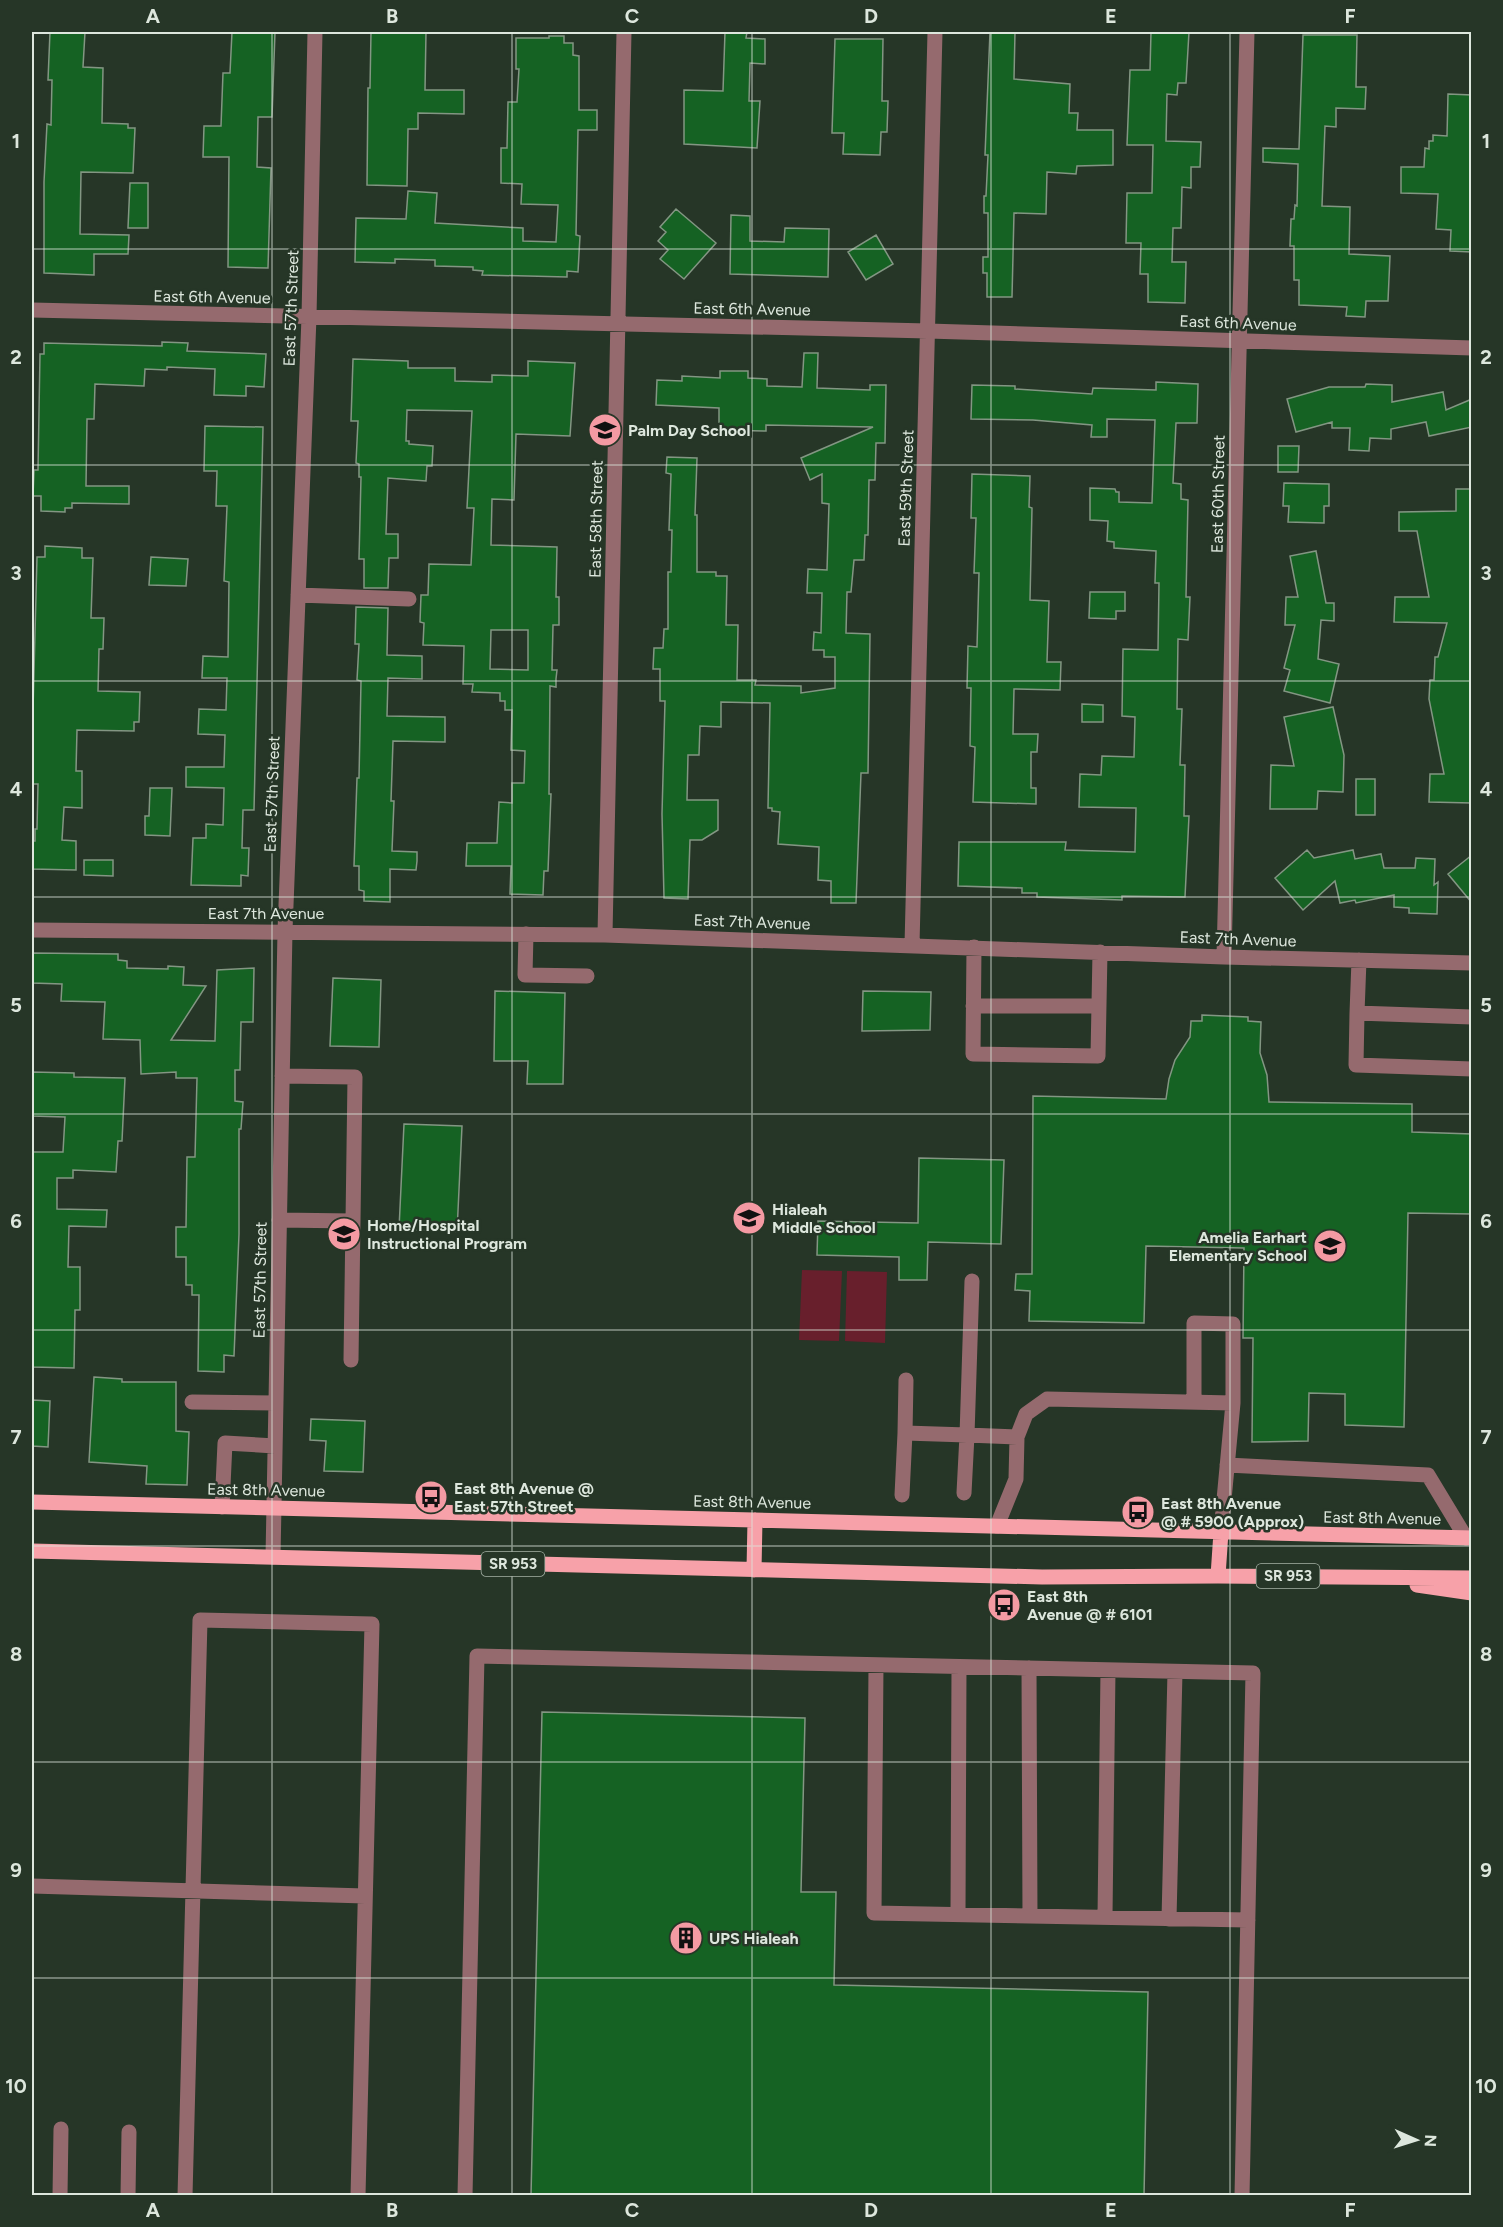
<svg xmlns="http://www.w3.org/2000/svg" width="1503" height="2227" viewBox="0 0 1503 2227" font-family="Figtree,sans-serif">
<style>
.green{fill:#681f2c}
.building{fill:#156223;stroke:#839683;stroke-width:1.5;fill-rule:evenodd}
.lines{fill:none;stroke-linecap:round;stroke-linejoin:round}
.minor{stroke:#956a6e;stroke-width:15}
.major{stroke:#f7a1a9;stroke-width:15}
.grid{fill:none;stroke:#dde7dd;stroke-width:1.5;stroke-opacity:0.55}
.labels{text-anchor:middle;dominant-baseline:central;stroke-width:5;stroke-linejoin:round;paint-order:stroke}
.shield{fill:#263627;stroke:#a6b2a6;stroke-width:1.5}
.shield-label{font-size:15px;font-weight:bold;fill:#dde7dd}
.street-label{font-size:16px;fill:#dde7dd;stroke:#263627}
.poi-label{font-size:16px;font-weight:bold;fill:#dde7dd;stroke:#263627;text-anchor:start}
.neatline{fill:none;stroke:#dde7dd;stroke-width:2}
.grid-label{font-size:20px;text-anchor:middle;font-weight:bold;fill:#dde7dd}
</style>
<rect width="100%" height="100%" fill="#263627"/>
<!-- green -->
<path class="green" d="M802 1270 842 1271 839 1341 799 1340Z
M847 1271 887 1272 885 1343 845 1341Z"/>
<!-- building -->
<path class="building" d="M50 32H85L83 67 103 68 102 123 128 124V128H135L133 173 81 172 80 234 129 235 128 254H94V275L44 273V182L47 124 51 125 52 80H48Z
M232 32H275L272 117H258L257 167 271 168 268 268 228 267 229 157H203L204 126H221L223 73H230Z
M371 32H426L425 90H464V114L418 113V129H408L407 186 367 185 368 88H370Z
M725 32H747L746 38 765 39V64L750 63 749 101H760L757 148 684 144V90L723 91Z
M990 32H1015L1014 79 1070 84 1069 113H1078L1077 130H1113V165L1077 166 1076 174 1047 172 1046 214 1014 213 1012 297H987V273H983V257H988V213H984V196H986L988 155H985Z
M1151 32H1189L1186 83H1178L1177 95 1167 94 1166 141 1201 142 1200 167H1191V188L1182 187 1181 228H1173L1172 262H1186L1185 303 1148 302V274H1140L1141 243H1126L1127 193H1152L1153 145H1127L1130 70H1150Z
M1303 35H1357L1356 87H1366L1365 109 1336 108V127L1325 126 1322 206 1350 207 1349 254 1390 256 1388 301H1366L1365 317 1346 316 1347 307 1299 305V280H1294V246H1290L1291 219H1294L1295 205 1297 206 1298 164 1263 162V148L1299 149Z
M549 36H564V43H573V55L579 56V110H597V130H578L576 235 580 236 578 272 567 271V277L482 275 483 271 473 270V267L435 266V260L395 259V263L355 262 356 218 406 219 408 191 437 193 435 223 523 228V241L556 242 558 205 521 204 522 184 501 183V148H507L508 102H517L519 69H516V38H549Z
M835 39H883L882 101H888L887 132H881L880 155 843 154 844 133H832Z
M1448 94 1472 95V252L1450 251 1451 230 1436 229 1438 194 1401 193V167H1424L1425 148 1429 149V141H1433V135L1447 136Z
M130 183H148V228H128Z
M676 209 716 243 684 279 660 259 668 250 658 241 666 232 660 227Z
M731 215 750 216V241L784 242 785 228 829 229 828 277 730 274Z
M876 235 893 264 866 280 848 252Z
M162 342 188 343 187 351 266 354 264 387 246 386V396L214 395 215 369 167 367V370L145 369 144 386 95 384 94 419H87L86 486H129V504L72 503V508H65V512L41 511V496H33L34 470H38L40 354H44V343L162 346Z
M804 353H818L817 388 870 390V385H886L885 443H876L875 480H869L868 535H865L864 560H854L851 592H847L846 633 870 634 868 773H861L856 903H831V881L818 880 819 847 778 844 780 812 772 811V808H768L770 703 721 702V727L700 726 699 755H688L687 800H718V830L702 840H690L688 899 664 898 662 814 665 701H660V669H653L654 648H663L664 629H668V572H671L672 530H669L671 474 666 473 667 457 697 458 695 515H697V572H716V576H727L726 625H738L737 680H756L755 685 801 686V693L835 688V657H824V650H813L814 632 821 633 822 593H807L808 569 827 570 829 504 822 503V474L810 480 801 458 873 427 766 425V431L719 430V408L656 405 657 380 682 381V376L720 378V371H748V378L767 379V386L802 387Z
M353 359 408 361V368H455V381L492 382V375L528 376V361L575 363 570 436 516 434 514 500 492 499 491 545 557 547 556 597H559V625H553L552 670H557L556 679V687L550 686 549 794H551L548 871H544L543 895 510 894 511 866H466L467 843H497L499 802 512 803V783H524L525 751 511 750 512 710H505V701H500V693L472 692 473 684H463L464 646 423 645 424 623 420 622 421 595H428L429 564 471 565 474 508H467L472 411 407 410 406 441H409V444L433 446 432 466H427L426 481 388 478 386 534H398V558H389L388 588H364V559H359L361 477H359V464L356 463 358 421H351ZM491 630H528V670L490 669Z
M1156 382 1198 384 1197 423H1176L1173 483 1181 484V499L1188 500 1186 597H1190L1188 640 1178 639 1177 709H1182L1180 765H1185L1184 816H1189L1185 897 1122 896V900L1037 897V893H1022V888L958 886 959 842H1066L1065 850 1135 852 1136 808 1079 807 1080 774 1101 775 1102 756 1134 757 1135 717 1122 716 1123 649 1158 650 1159 583H1155L1156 551 1114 548V542L1107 541 1108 521 1090 520V488L1115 489 1116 492H1119V502L1152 503 1155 420 1107 419V437H1091L1092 425 1033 420 971 419 972 385 1015 386V389L1092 394 1093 388 1156 390Z
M1366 384 1392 385V402L1443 392 1446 410 1472 399V427L1429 436 1426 422 1391 429V439L1370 438 1369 451 1349 450 1350 428H1332V422L1296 432 1287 399 1329 387H1365Z
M205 426 263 427 254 810H243L242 848H249L248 876 241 875V886L191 885 193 838H206V824L223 825 224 788 186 787V767H224L225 735 198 734 199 709 226 710 227 678H202L203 656 228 657 229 582 224 581 227 506H216L217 471H204Z
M1278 446H1299L1298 472H1278Z
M972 474 1030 476 1029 507 1032 508 1030 600 1049 601 1047 662H1061L1060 690 1014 689 1013 734H1038L1037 752H1031V788H1036V804L973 802 975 747 970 746 971 688H967L968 646 977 647 979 573H974L976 518H971Z
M1284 483 1329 484V506H1324V523L1288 522 1289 506H1283Z
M1456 489H1472V803L1429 802 1430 774H1444L1429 699 1430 680H1434L1435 657H1438L1447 623 1394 622 1395 597H1429L1417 531H1399V512L1456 511Z
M45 546 82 548V558H93L91 618H104L103 649H99L98 691 140 692 139 722H134V731L77 730 76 771H82V808L64 807 62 840 76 841V870L32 869V841H35V829H37L38 784H33L32 748 37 557H45Z
M1316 551 1326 603H1334V621L1321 620 1318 659 1339 664 1330 703 1284 691 1290 670 1284 668 1295 625H1285L1286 597H1298L1290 556Z
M151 557 188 559 186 586 149 585Z
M1090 592H1125V611H1116V619L1089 618Z
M356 607 388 608 387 655 422 656V679L388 678 387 716 445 717V742L393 741 391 801H394L392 851 417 852V861L416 870 390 869V902L364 901V891L359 890V866H354L357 778H359L361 681 357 680 359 644H355Z
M1082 704 1103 705V722H1082Z
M1333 707 1344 755 1343 792 1318 791 1317 809H1270L1271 765 1294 766 1284 717Z
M1356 779H1375V815H1356Z
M150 788H172L170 836 145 835V816H149Z
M1307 850 1314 858 1353 850 1355 859 1381 854 1384 868H1415L1416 858 1435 859 1434 885 1438 882 1437 914 1409 913V908L1394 907V895L1356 903 1355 900 1340 903 1335 881 1303 910 1275 878Z
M1472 855V903L1448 874Z
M84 860H113V876L84 875Z
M32 953 118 954V960L127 961V968L168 969V966L184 967 183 985 206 986 171 1040 215 1041 217 970 254 968 253 1022H241L240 1070H235V1101L243 1102 241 1129H239V1234L234 1356 224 1355V1372L198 1371 199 1295H192V1285H186V1257H176V1227H186L187 1157H195L197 1078H176V1072L141 1074 140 1040 103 1039 105 1002 61 1001 62 984 32 983Z
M333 978 381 980 379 1047 330 1046Z
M495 991 565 993 563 1084H527L528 1061H494Z
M863 991 931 992 930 1030 862 1031Z
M1202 1015 1248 1017V1021L1261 1022 1260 1053 1267 1075 1269 1102 1412 1104V1132L1472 1134V1214L1408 1213 1404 1427 1345 1425V1394L1309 1393 1308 1441 1252 1442 1253 1338H1243L1244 1248 1146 1246 1144 1323 1029 1321 1030 1291 1015 1290 1016 1274H1032L1033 1096 1166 1099 1169 1079 1175 1060 1190 1037 1191 1021H1202Z
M32 1072 74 1073V1077L125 1078 122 1141H118L116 1172 73 1170V1178H57V1209L107 1210 106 1227 69 1226 68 1267H80V1310H75L74 1368 32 1367V1152H63L65 1117 32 1116Z
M404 1124 462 1126 457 1232 399 1229Z
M919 1158 1004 1160 1001 1244 928 1242 927 1280H899V1257L817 1255 818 1221 918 1223Z
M94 1377 122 1379V1382H176V1431L189 1432 187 1485 146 1484 147 1466 89 1462Z
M32 1400 50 1401 48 1447 32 1446Z
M311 1419 365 1421 363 1472 324 1471 326 1441 310 1440Z
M542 1712 805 1718 801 1892H836L834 1985 1148 1992 1144 2196H531Z"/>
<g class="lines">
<!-- minor -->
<path class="minor" d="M32 310 928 331 1472 348
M298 595 409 599
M32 930 605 935 1224 957 1472 963
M526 934 525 975 587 976
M605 935 624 32
M912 945 935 32
M974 947 973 1054 1098 1056 1100 952
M1224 957 1247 32
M973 1006H1099
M1357 1013 1359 960
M1472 1017 1357 1013 1356 1065 1472 1069
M282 1076 355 1077 353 1221
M279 1220 353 1221 351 1360
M906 1380 905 1433 967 1435 972 1281
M192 1402 276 1403
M1194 1402V1323L1233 1324V1403
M1227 1465 1428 1475 1466 1538
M964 1493 967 1435 1017 1437
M902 1495 905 1433
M222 1507 225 1443 275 1446
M997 1526 1016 1479 1017 1437 1026 1414 1047 1399 1233 1403 1221 1532
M273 1557 285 931 309 317 315 32
M876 1665 874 1913 1248 1920
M1029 1668 1030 1916
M32 1886 365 1896
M958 1915 959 1667
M1105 1917 1108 1670
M1169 1919 1175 1672
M60 2196 61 2129
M128 2196 129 2132
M185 2196 200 1620 372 1624 358 2196
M465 2196 477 1656 1253 1673 1242 2196"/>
<!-- major -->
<path class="major" d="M32 1502 1472 1538
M32 1551 1042 1577 1218 1576 1472 1578
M754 1570 755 1520
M1218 1576 1221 1532
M1417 1585 1472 1593"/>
</g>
<!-- grid -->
<path class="grid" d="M272 32V2196M512 32V2196M752 32V2196M991 32V2196M1230 32V2196M32 249H1472M32 465H1472M32 681H1472M32 897H1472M32 1114H1472M32 1330H1472M32 1546H1472M32 1762H1472M32 1978H1472"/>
<!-- icons -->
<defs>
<g id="school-disc" transform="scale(1.725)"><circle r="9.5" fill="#f49aa3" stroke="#263627"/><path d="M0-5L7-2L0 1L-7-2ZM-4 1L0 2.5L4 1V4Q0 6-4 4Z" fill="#111"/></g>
<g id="bus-disc" transform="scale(1.725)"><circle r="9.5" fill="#f49aa3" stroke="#263627"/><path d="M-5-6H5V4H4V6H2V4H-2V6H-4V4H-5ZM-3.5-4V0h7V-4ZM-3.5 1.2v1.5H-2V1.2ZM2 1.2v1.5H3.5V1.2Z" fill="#111"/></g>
<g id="building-disc" transform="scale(1.725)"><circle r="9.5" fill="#f49aa3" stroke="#263627"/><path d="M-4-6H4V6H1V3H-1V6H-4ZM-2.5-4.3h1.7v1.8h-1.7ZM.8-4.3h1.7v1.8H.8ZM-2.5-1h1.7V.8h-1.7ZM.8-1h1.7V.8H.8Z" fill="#111"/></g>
</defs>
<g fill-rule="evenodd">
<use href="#school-disc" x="605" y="430"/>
<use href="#school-disc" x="749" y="1218"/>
<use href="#school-disc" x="344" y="1234"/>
<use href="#school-disc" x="1330" y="1246"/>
<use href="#bus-disc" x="431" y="1497"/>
<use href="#bus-disc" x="1138" y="1512"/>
<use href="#bus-disc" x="1004" y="1605"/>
<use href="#building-disc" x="686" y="1938"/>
</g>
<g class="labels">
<!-- shield labels -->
<g class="shield">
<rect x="481.5" y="1552" width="63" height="24" rx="4.5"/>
<rect x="1256.5" y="1564" width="63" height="24" rx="4.5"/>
</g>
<g class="shield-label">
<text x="513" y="1564">SR 953</text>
<text x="1288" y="1576">SR 953</text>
</g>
<!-- street labels -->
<g class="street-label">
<text transform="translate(212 297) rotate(1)">East 6th Avenue</text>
<text transform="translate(291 308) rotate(-88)">East 57th Street</text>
<text transform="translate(752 309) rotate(1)">East 6th Avenue</text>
<text transform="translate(1238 323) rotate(2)">East 6th Avenue</text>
<text transform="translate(906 488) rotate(-88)">East 59th Street</text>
<text transform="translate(1218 494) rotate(-89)">East 60th Street</text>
<text transform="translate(596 519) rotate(-89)">East 58th Street</text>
<text transform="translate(272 794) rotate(-88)">East 57th Street</text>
<text x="266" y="913">East 7th Avenue</text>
<text transform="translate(752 922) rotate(2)">East 7th Avenue</text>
<text transform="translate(1238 939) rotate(2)">East 7th Avenue</text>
<text transform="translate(260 1280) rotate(-89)">East 57th Street</text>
<text transform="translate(266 1490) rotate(1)">East 8th Avenue</text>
<text transform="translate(752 1502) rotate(1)">East 8th Avenue</text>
<text transform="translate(1382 1518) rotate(1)">East 8th Avenue</text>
</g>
<!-- poi labels -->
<g class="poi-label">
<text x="628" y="430">Palm Day School</text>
<text x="772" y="1209">Hialeah<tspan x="772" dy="18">Middle School</tspan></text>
<text x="367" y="1225">Home/Hospital<tspan x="367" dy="18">Instructional Program</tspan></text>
<text x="1307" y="1237" text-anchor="end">Amelia Earhart<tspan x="1307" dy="18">Elementary School</tspan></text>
<text x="454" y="1488">East 8th Avenue @<tspan x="454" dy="18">East 57th Street</tspan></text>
<text x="1161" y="1503">East 8th Avenue<tspan x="1161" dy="18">@ # 5900 (Approx)</tspan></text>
<text x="1027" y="1596">East 8th<tspan x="1027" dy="18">Avenue @ # 6101</tspan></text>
<text x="709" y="1938">UPS Hialeah</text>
</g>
</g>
<!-- border -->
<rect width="1503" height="2227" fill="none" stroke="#263627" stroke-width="66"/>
<!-- north arrow -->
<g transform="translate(1416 2140) rotate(93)" stroke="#263627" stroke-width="4.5" paint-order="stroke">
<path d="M0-4.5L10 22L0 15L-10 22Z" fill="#dde7dd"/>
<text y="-9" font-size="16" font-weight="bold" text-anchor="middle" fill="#dde7dd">N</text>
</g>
<rect x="33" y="33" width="1437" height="2161" class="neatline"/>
<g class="grid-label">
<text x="153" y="23">A</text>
<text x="392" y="23">B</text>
<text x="632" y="23">C</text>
<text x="871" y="23">D</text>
<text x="1111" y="23">E</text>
<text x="1350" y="23">F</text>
<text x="16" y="148">1</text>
<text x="1486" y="148">1</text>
<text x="16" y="364">2</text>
<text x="1486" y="364">2</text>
<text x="16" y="580">3</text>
<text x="1486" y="580">3</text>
<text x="16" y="796">4</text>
<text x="1486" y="796">4</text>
<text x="16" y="1012">5</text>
<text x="1486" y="1012">5</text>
<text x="16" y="1228">6</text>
<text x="1486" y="1228">6</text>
<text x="16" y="1444">7</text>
<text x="1486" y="1444">7</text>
<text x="16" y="1661">8</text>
<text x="1486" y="1661">8</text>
<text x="16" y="1877">9</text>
<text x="1486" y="1877">9</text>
<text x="16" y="2093">10</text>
<text x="1486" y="2093">10</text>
<text x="153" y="2217">A</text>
<text x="392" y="2217">B</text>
<text x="632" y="2217">C</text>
<text x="871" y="2217">D</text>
<text x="1111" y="2217">E</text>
<text x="1350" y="2217">F</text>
</g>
</svg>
